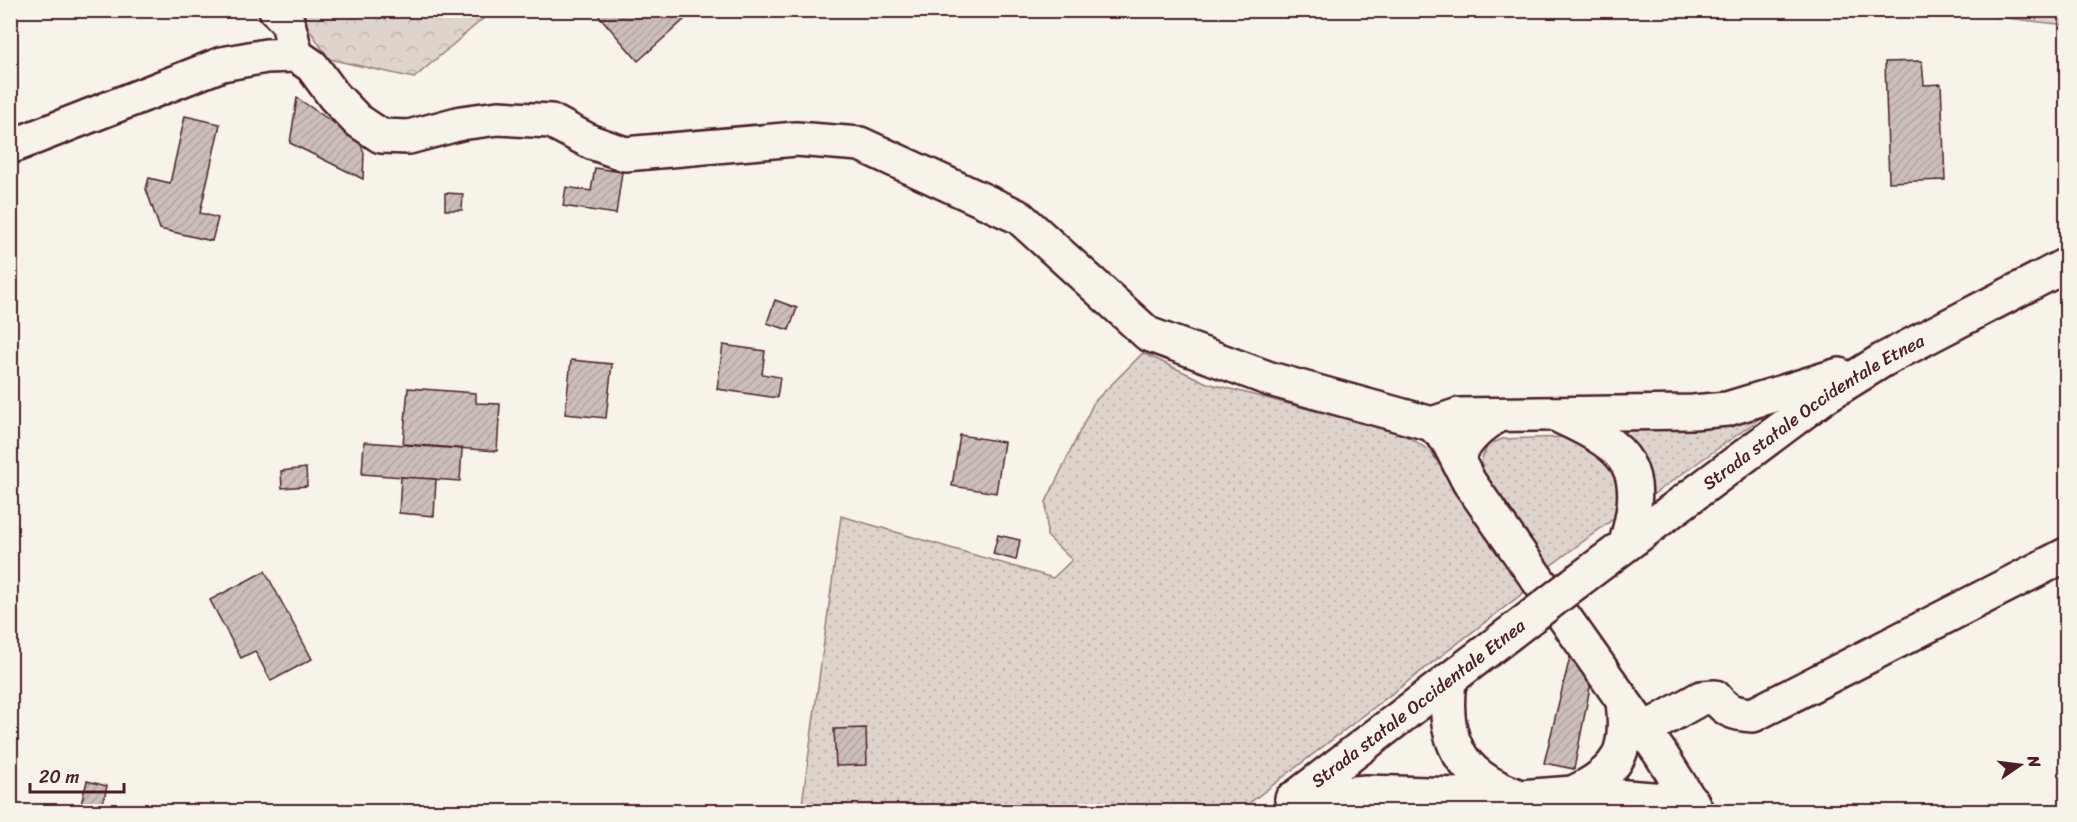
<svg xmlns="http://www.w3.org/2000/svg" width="2077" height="822" viewBox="0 0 2077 822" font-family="Sriracha,sans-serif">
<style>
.green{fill:url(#green-dots);stroke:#947a7c;stroke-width:1.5}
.forest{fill:url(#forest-crowns);stroke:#947a7c;stroke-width:1.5}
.building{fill:url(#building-hatch);stroke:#4a1f2b;stroke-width:1.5}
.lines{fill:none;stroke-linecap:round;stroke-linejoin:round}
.minor-casing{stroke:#4a1f2b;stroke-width:38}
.major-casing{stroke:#4a1f2b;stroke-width:38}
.minor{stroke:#f7f3e8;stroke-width:33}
.major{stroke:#f7f3e8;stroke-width:33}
.major-bridge-casing{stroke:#4a1f2b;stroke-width:38;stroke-linecap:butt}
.major-bridge{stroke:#f7f3e8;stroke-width:33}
.labels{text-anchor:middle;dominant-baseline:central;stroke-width:6;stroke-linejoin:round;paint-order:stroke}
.street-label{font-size:18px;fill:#4a1f2b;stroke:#f7f3e8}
</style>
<defs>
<pattern id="green-dots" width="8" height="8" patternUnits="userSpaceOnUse" patternTransform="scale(1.5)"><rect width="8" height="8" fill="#ded4cc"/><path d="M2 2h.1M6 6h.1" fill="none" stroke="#c0b6af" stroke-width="1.8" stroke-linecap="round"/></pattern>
<pattern id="forest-crowns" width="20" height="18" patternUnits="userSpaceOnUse" patternTransform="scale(1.5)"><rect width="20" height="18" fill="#ded4cc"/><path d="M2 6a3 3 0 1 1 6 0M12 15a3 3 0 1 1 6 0" fill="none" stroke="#c0b6af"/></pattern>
<pattern id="building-hatch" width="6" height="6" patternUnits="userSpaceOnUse" patternTransform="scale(1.5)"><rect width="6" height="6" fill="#ccbfb9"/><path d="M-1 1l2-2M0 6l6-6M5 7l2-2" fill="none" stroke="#b1a49f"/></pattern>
</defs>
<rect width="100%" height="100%" fill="#f7f3e8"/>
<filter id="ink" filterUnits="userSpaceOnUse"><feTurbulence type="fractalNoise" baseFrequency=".0167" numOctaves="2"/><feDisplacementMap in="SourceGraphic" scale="12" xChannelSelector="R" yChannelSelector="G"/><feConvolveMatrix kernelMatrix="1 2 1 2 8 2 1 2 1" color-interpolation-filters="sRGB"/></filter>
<g filter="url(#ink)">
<!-- green -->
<path class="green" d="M1143 353 1207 383 1393 431 1412 439 1431 452 1527 590 1239 811 801 812 841 516 1053 578 1072 560 1047 536 1046 502 1094 402Z
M1769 412 1651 496 1608 423Z
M1571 437 1590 443 1620 475 1617 516 1546 569 1482 480V458L1488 445 1502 439Z"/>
<!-- forest -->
<path class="forest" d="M297 11H492L414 78 329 59Z
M1945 11H2066V25Z"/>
<!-- building -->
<path class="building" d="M594 10H695L638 61Z
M1922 61 1924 85 1941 84 1945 180 1889 182 1885 62Z
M297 98 359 140 364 153 363 179 290 143Z
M185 116 220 124 200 213 218 218 212 241 160 229 146 189 149 178 170 183Z
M595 168 622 172 616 214 563 206 566 187 591 191Z
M445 193 463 194 462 210H445Z
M775 300 797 308 789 330 767 323Z
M723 345 765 351 762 374 780 377 777 398 717 389Z
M571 360 612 364 606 418 565 414Z
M408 388 476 393V403L500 404 497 451 403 444Z
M960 435 1004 442 996 493 952 486Z
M364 442 462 449 460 481 362 474Z
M306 468 307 486 282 488 281 471Z
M401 477 436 479 434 516 399 513Z
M998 535 1020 540 1016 560 993 554Z
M265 571 312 659 271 681 255 651 241 658 210 600Z
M1572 649 1593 672 1574 769 1544 763Z
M866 728 867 765 836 766 834 729Z
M87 781 107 786 101 812H79Z"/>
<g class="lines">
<!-- minor casing -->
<g class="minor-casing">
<path id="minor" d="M276 10 288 23 296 55
M10 147 222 64 266 56 296 55 312 66 334 96 357 120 381 136 409 137 461 123 498 118 551 121 591 142 625 154 796 139 860 144 1019 217 1148 334 1270 379 1432 424 1447 439 1469 482 1660 753 1697 812
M1644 730 1701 698 1715 697C1726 711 1735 714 1753 715L2066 555"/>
</g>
<!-- major casing -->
<g class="major-casing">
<g id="major">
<path d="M1561 417C1629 448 1648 468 1626 543"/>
<path d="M1432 424 1459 415 1693 412 1727 409 1839 375"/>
<path d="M1458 456C1468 437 1480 427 1498 415"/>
<path id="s1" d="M1575 583 1825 396 1883 360 2066 265"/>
<path d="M1449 681C1442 737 1458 774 1513 794"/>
<path d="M1573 793C1619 771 1629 752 1623 701"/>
<path d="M1292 799 1366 792 1520 797 1573 793 1692 802"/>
<path id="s2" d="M1292 800 1531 617"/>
</g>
</g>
<!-- minor -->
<use href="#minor" class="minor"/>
<!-- major -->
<use href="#major" class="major"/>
<!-- major-bridge casing -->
<g class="major-bridge-casing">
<path id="major-bridge" d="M1531 617 1575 583"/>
</g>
<!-- major-bridge -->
<use href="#major-bridge" class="major-bridge"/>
</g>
</g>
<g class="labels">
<!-- street labels -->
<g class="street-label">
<text stroke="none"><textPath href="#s1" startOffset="294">Strada statale Occidentale Etnea</textPath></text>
<text stroke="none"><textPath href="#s2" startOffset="159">Strada statale Occidentale Etnea</textPath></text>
</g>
</g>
<!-- margin -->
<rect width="2077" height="822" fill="none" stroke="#f7f3e8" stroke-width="36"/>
<rect x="18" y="18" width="2041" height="786" fill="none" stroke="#4a1f2b" stroke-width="2" filter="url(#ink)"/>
<!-- north arrow -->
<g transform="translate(2020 765) rotate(76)" stroke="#f7f3e8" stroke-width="4.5" paint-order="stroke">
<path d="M0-4.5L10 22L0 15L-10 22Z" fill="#4a1f2b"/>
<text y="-9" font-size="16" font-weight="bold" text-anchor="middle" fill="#4a1f2b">N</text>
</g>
<!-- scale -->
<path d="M30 783v9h94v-9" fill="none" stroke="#4a1f2b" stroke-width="3"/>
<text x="39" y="783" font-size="18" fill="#4a1f2b" stroke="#f7f3e8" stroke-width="4.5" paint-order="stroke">20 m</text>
</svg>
